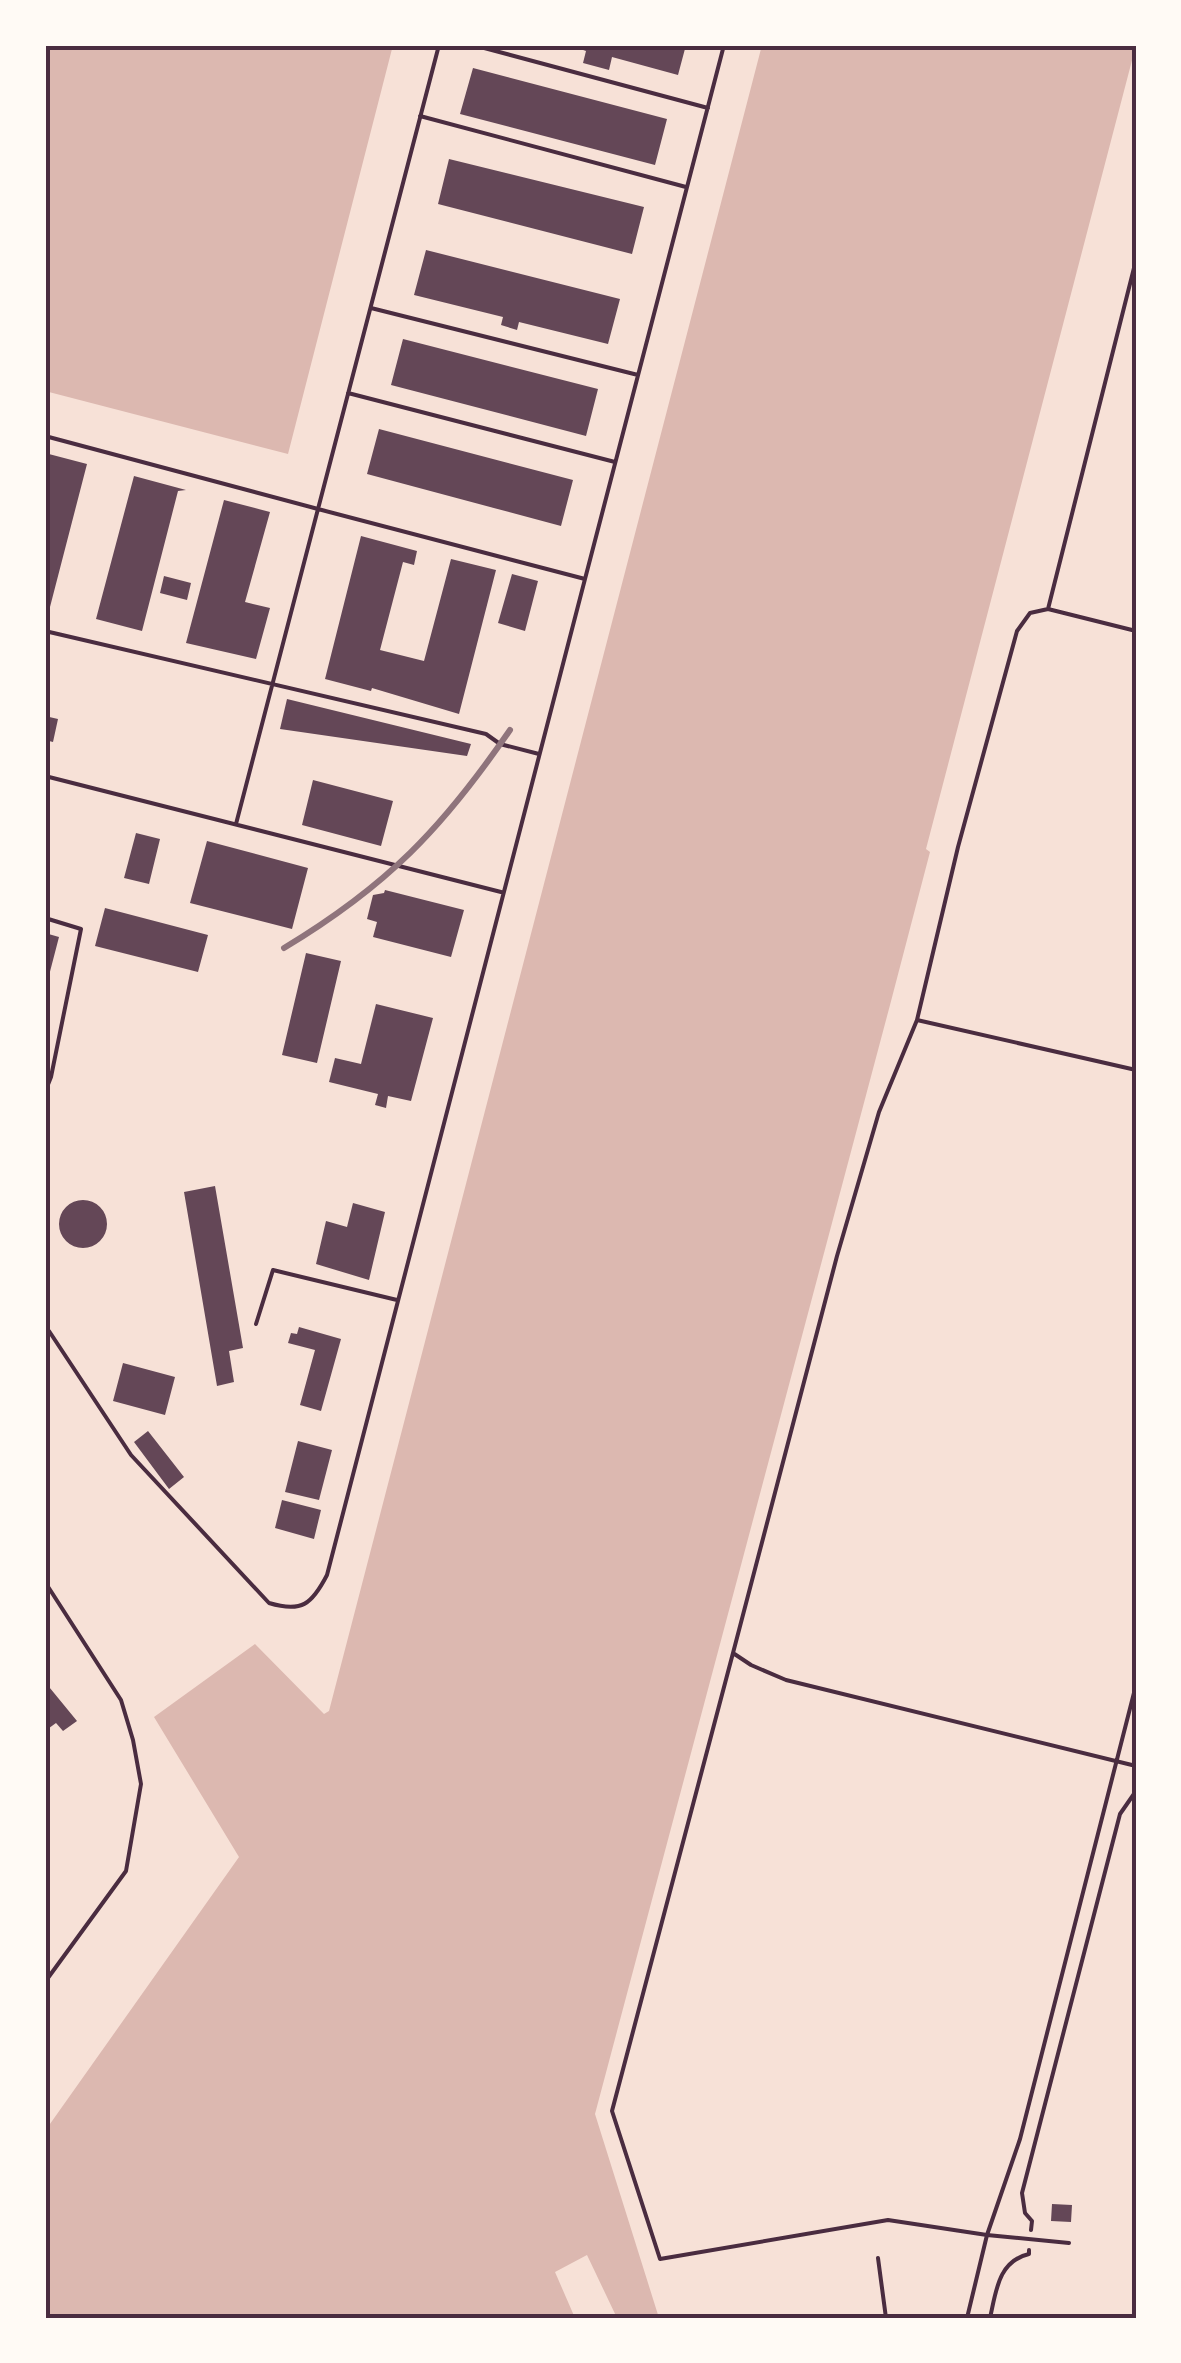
<svg xmlns="http://www.w3.org/2000/svg" width="1181" height="2363" viewBox="0 0 1181 2363" font-family="'DM Sans',sans-serif">
<style>
.water{fill:#dcb8b0}
.building{fill:#644757}
.lines{fill:none;stroke-linecap:round;stroke-linejoin:round}
.path{stroke:#4a2c40;stroke-width:4}
.service{stroke:#4a2c40;stroke-width:4}
.rail{stroke:#8f747c;stroke-width:6}
.neatline{fill:none;stroke:#4a2c40;stroke-width:4}
</style>
<rect width="100%" height="100%" fill="#f7e1d7"/>
<!-- water -->
<path class="water" d="M45 45H393L288 454 45 391Z
M762 45H1136L926 849 930 852 890 1005 595 2114 659 2318H617L587 2255 555 2272 575 2318H45V2131L239 1857 154 1717 255 1644 324 1714 329 1711Z"/>
<!-- building -->
<path class="building" d="M569 45H686L678 75 612 57 609 70 583 63 586 51Z
M473 68 667 119 655 165 460 114Z
M449 159 644 207 632 254 438 204Z
M426 250 620 299 608 344 519 322 517 330 501 325 503 317 414 295Z
M403 339 598 389 586 436 391 385Z
M379 429 573 480 561 526 367 474Z
M45 453 87 464 50 607 45 606Z
M134 476 186 490 178 491 142 631 96 619Z
M224 500 270 512 245 602 270 608 256 659 186 643Z
M361 536 417 551 414 565 403 562 380 650 424 661 451 559 496 570 459 714 372 688 371 691 325 679Z
M512 574 538 581 525 631 498 623Z
M164 576 191 583 187 600 160 593Z
M287 699 471 744 467 756 280 729Z
M45 716 58 719 53 742 45 740Z
M313 780 393 801 381 846 302 825Z
M136 833 160 839 149 884 124 878Z
M207 841 308 868 292 929 190 903Z
M385 890 464 910 451 957 373 937 377 922 367 919 373 895 384 893Z
M105 908 208 935 198 972 95 946Z
M45 933 59 937 46 987 45 986Z
M306 953 341 961 317 1063 282 1055Z
M376 1004 433 1018 411 1101 388 1096 386 1108 375 1105 378 1094 329 1082 335 1058 361 1064Z
M215 1186 243 1348 229 1351 234 1382 217 1386 184 1192Z
M59 1224a24 24 0 1 1 48 0a24 24 0 1 1-48 0Z
M353 1203 385 1212 369 1280 316 1264 326 1221 347 1227Z
M299 1327 341 1339 321 1411 300 1405 315 1350 288 1343 291 1333 297 1334Z
M123 1363 175 1377 165 1415 113 1401Z
M148 1431 184 1477 169 1489 134 1442Z
M298 1441 332 1450 319 1500 285 1492Z
M282 1500 321 1510 314 1539 275 1528Z
M45 1682 77 1721 63 1731 56 1723 45 1731Z
M1052 2204 1072 2205 1071 2222 1051 2221Z"/>
<g class="lines">
<!-- path -->
<path class="path" d="M1031 2230 1032 2221 1025 2213 1022 2193 1120 1814 1136 1791
M990 2318C996 2292 998 2261 1029 2254V2250"/>
<!-- service -->
<path class="service" d="M439 45 318 509 585 579 724 45
M473 45 708 108
M420 116 686 187
M371 308 638 375
M348 393 615 462
M45 436 318 509 236 824
M1048 609 1136 260
M45 631 486 734 500 744 539 754
M1136 631 1048 609 1030 613 1017 631 958 847 917 1020 879 1112 837 1256 733 1653 751 1665 786 1680 1136 1766
M45 776 501 892
M45 918 81 929 51 1077 45 1092
M917 1020 1136 1070
M256 1324 273 1270 397 1300
M49 1331 131 1455 269 1603C302 1613 312 1604 327 1575L585 579
M45 1582 121 1700 133 1740 141 1784 126 1871 45 1982
M733 1653 612 2111 660 2259 888 2220 987 2235 1069 2243
M878 2258 886 2318
M967 2318 987 2235 1020 2139 1136 1685"/>
<!-- rail -->
<path class="rail" d="M284 948C387 886 442 829 510 730"/>
</g>
<!-- border -->
<rect width="1181" height="2363" fill="none" stroke="#fffaf5" stroke-width="95"/>
<rect x="48" y="48" width="1086" height="2268" class="neatline"/>
</svg>
